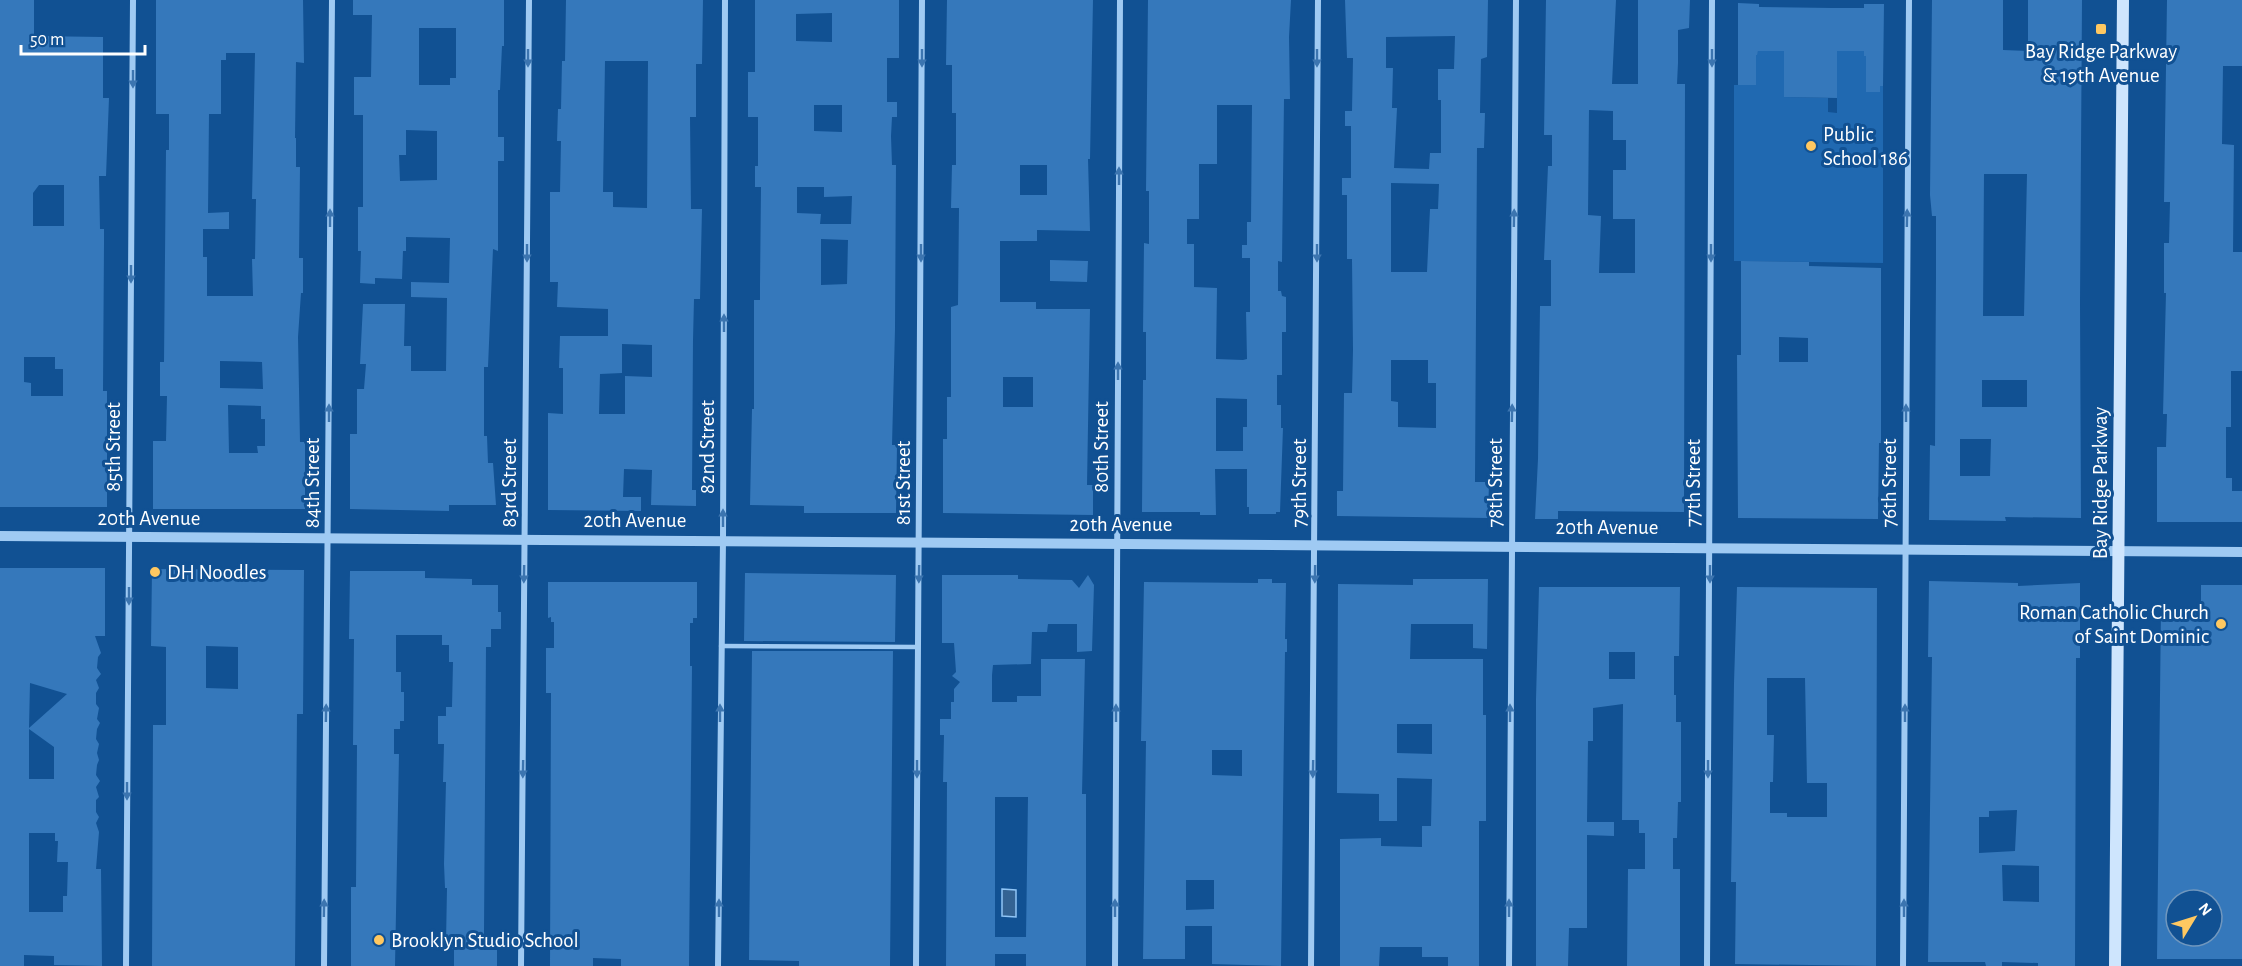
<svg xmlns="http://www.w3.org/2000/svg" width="2242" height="966" viewBox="0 0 2242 966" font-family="'Alegreya Sans',sans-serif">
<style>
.green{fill:#2069b1}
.water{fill:#346393;stroke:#90c5f6;stroke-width:1.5}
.building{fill:#3578bb;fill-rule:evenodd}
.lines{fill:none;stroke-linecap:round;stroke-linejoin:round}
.service{stroke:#9fcaf3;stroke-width:4.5}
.minor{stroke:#9fcaf3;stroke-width:6}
.tertiary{stroke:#9fcaf3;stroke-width:10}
.secondary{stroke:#cee5fd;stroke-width:12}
.oneway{fill:#3c75b0}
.poi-dot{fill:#ffc861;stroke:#115193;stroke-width:2}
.labels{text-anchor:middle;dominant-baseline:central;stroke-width:6;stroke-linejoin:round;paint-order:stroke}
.poi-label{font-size:21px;fill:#fff;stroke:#115193;text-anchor:start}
.street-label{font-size:21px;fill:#fff;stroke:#115193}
</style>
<rect width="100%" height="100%" fill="#115193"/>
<!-- green -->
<path class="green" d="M1758 51H1784V97L1828 98V112L1837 113V51H1864L1880 92V86H1883V263L1734 261V85H1756V55Z"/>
<!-- water -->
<path class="water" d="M1002 889 1016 890V917L1002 916Z"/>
<!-- building -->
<path class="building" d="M0 0H34V36L103 37V98H109L106 176H99L100 229H104V244L103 391H107V507H0ZM39 185H64V226H33V193ZM24 357H55V369H63V396H31V383L24 382Z
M156 0H303L304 63 296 62 295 138H296V167H300L299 258H303V293H301L298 337 300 442H305V509H153V441H166L167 396H160V362H164L166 150H169V114H156ZM226 53H255L252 199H256L255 259H252L253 296H207V257H203V229H229V212L208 213 209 114H221V60H226ZM220 361 262 362 263 389 220 388ZM228 405 261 406V419H265V446H257L258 453H229Z
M353 0H504V46H502L500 90H498V137H504V161H498V251L493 249 488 367H484V436H487L488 463H493L496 505H449V511L350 509V434H357V389H364L366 364H360L363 304H405L404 346H411V371H446L447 298 411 297V282L449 283 450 238 406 237V251H403L402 279 375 278V284L360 283 361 251H358V207H363V115H354V77H371L372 15H353ZM419 28H456V78H450V85H419ZM406 130 437 131V180L400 181 399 155H406Z
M566 0H703L702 64H696V117H690L691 209H702L700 299H694L693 340 692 490H696V506L651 505 652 470 624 469 623 497H641V511L548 510V413L563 414V368H559L560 336H608V309L557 307 558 282H550V192H560L561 141H557L558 109H561L562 61H565ZM605 61H648L647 208 613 207V192H603ZM622 344 652 345V377L625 376V414H599L600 374 622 373Z
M755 0H899V58H887V102H897V117H892L891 136 892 165H896L895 329 892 445H897L896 513H804V506L750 505 752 409H754V300H760V284L761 187H755V166H758V117H748V72H755ZM832 13V42L796 41V14ZM814 105H842V132L814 131ZM797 187H824V197L852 196 851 224H820L821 214 797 213ZM821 239 848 240 847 284 821 285Z
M947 0H1093L1090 159H1088L1090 231 1037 230V241H1000V302H1036V309H1090L1087 485H1093V515L943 513V439H947V397H951V307L958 305 959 208H951L952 165H956V113H952V65H946ZM1020 165H1047V195H1020ZM1003 377H1033V407H1003Z
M1148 0H1291L1289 37 1290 99H1284L1282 262 1278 261V291H1281L1282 296 1286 297V332H1282V375H1277V405H1281V428H1283L1280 512H1276V514H1249V507H1247V469H1215L1216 515H1200V512H1142L1143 380H1146V332H1143L1144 243 1149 244V191H1146ZM1217 105H1252L1251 222H1247V245H1242V258H1250V312H1246L1247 359 1243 360 1216 359 1217 288 1194 287V244H1187V219H1199V164H1217ZM1216 398 1247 399V427H1243V451H1216Z
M1345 0H1488L1487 57 1481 59 1480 113H1485L1484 148H1477L1475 482H1489L1488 518 1337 516V491H1343L1344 393H1352L1353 350 1352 259H1347V195H1342V178H1351V126H1345V111H1352L1353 58H1347ZM1455 36 1454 69H1438V100H1441V153H1430L1429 169 1394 168 1397 108H1392L1393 68H1386V37ZM1391 183 1439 184 1438 209H1430L1427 272H1391ZM1391 360H1428V383H1436V428L1398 427V402L1391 401Z
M1546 0H1616L1612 84H1638V0H1690L1689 28 1678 30V63L1677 84H1685L1684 512 1558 511V519H1535L1538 459 1540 306H1551V260H1544L1548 166H1552V135H1544ZM1589 110 1613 111V140H1626V170H1613V219H1635V273H1599L1601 216 1588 215Z
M1932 0H2003V50L2028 51V0H2082L2080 303 2081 518 2005 517 2006 521 1929 520 1930 445 1935 446 1936 276V216H1932L1930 195ZM1984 174H2027L2024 316H1983ZM1982 380H2027V407H1982ZM1960 439H1991L1990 476H1960Z
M2167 0H2242V66H2223L2222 144 2234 145 2233 252H2242V371H2231V427H2226V478H2232V491H2242V522H2157V447H2166L2167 414H2163L2166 293H2164V243H2169L2170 202H2164Z
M1738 3 1759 4V7L1832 8H1864V4H1884L1883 86H1880V92H1866V56H1864V51H1837V98L1784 97V51H1758L1757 55H1756V85H1738Z
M1050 260 1088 261 1087 282 1050 281Z
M1741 261 1809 262V266L1881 268V443H1879L1878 519 1738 518 1737 355H1741ZM1779 337 1808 338V362H1779Z
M0 568H105V636H95L101 653 98 657 97 668 101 674 96 680 99 688 96 693V704L99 708 97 719 100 723 97 729 96 739 99 744 97 753 99 760 97 765 96 775 100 781 96 787 99 797 96 800V812L99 817 96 823 99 832 96 869H101L102 966 54 965V956L24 955V966H0ZM30 683 67 694 29 728ZM29 729 54 747V779H29ZM29 833H55V841H58L57 862H68L67 896H63V912H29Z
M152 569 304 570 303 714H297L295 966H152L153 725H166V647L151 646ZM206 646 238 647V689L206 688Z
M350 571H425V578L472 579V585H498V612H501V629H491V647H486L484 931V950H497V966H454V949H452V943L446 942 447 888H445L444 864 446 782H443L444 744H438V716H446V707H452L453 662H449V645H442V635H396V672H401V692H404V721H400V729H394V754H399L395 966H351V887H356L357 745H353L354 639H349Z
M745 573 896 575 895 642 744 641Z
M942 575H1018V579L1072 580 1079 588 1088 575 1094 585 1092 651 1077 652V624H1048L1047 632H1032L1031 664 993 665 992 675V702H1017V696H1041V659H1085L1082 794H1086V966H1026V954H995V966H946L947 782H943L944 735H940V719H951V702H954V689L960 682 952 676 956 672 954 643H942ZM995 797H1028L1026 937H995Z
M1258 579H1272V583H1286L1285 639H1287V652H1285L1281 966 1212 964V926H1185V959H1143L1146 741H1141L1144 582 1258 583ZM1212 750H1242V776L1212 775ZM1186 880H1214V909L1186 910Z
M1413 579H1488L1487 649 1473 648V624H1411L1410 659H1483V715H1486V821H1479V966H1448V957H1422V947H1380L1379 966H1340V839L1381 838V846L1422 847V826H1431L1432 779 1397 778V821H1379V794L1337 793 1338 584 1413 585ZM1397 724H1432V754L1397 753Z
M1929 581 2018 583V586L2080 583V658H2076L2075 966H2038V963L2002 962V966H1986L1985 962H1928L1932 657H1928ZM2017 810 2015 851 1979 853V817H1989V811ZM2002 865 2039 866V902L2003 901Z
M548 582H697V618H693V623H690V666H692L689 966H621V959L593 958V966H550L551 693H546V648H554V622H551V617L548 618Z
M2201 585H2242V959H2157L2161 607H2201ZM2176 900H2216V936H2176Z
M1539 587H1680L1679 656H1674V695H1676V722H1681V802H1678L1677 838H1673V869H1680V966H1627L1628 869H1645V833H1639V820H1622L1623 704 1593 708V741H1588L1587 822H1614V836L1587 835V928H1569L1568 966H1536V699ZM1609 652H1635V679H1609Z
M1737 587 1877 588 1876 966 1735 964 1736 882H1731L1734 683ZM1767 678H1805L1807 783H1827V817H1787V813H1770V782H1773L1774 735H1767Z
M752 651H893L890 966H799V961L749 960Z"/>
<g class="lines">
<!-- service -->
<path class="service" d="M721 646 918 647"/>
<!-- minor -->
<path class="minor" d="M126 966 133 0
M324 966 332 0
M521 966 529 0
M718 966 723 540 725 0
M916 966 922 0
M1115 966 1120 0
M1311 966 1318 0
M1509 966 1516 0
M1707 966 1712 0
M1903 966 1909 0"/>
<!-- tertiary -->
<path class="tertiary" d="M0 536 2242 552"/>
<!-- secondary -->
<path class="secondary" d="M2115 966 2123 0"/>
</g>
<!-- one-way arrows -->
<defs><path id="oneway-solid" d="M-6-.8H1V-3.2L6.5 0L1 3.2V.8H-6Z" transform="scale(1.5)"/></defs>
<g class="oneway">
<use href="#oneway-solid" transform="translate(528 58) rotate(90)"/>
<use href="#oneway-solid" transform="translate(922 58) rotate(90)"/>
<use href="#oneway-solid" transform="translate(1317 58) rotate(90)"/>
<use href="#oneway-solid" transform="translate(1712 58) rotate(90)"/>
<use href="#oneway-solid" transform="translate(133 79) rotate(90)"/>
<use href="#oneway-solid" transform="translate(1119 176) rotate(-90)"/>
<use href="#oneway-solid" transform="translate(330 218) rotate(-90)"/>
<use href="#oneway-solid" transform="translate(1514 218) rotate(-89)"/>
<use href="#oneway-solid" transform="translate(1907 218) rotate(-89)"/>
<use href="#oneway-solid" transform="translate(527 253) rotate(90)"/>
<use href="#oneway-solid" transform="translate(921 253) rotate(90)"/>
<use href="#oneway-solid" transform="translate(1317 253) rotate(90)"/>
<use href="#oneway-solid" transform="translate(1711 253) rotate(90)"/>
<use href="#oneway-solid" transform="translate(131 274) rotate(90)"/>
<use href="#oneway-solid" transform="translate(724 323) rotate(-90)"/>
<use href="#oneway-solid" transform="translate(1118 371) rotate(-90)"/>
<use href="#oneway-solid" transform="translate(329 413) rotate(-90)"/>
<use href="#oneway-solid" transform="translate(1512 413) rotate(-89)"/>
<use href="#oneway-solid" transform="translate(1906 413) rotate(-90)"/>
<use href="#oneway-solid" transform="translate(723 518) rotate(-90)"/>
<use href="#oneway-solid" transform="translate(524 574) rotate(91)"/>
<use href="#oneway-solid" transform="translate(919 574) rotate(91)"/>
<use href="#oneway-solid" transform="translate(1315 574) rotate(91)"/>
<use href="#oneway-solid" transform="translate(1710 574) rotate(90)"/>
<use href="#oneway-solid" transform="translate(129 596) rotate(90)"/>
<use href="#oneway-solid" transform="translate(326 713) rotate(-89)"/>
<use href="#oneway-solid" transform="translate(720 713) rotate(-90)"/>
<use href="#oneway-solid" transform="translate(1116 713) rotate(-90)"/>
<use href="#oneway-solid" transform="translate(1510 713) rotate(-90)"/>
<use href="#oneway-solid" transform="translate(1905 713) rotate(-90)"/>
<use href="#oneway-solid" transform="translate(523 769) rotate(91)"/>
<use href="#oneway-solid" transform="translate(917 769) rotate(90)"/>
<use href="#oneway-solid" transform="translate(1313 769) rotate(91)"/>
<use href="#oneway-solid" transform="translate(1708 769) rotate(90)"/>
<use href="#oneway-solid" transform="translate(127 791) rotate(90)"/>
<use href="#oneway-solid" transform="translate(324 908) rotate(-89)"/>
<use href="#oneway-solid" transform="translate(719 908) rotate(-90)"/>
<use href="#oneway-solid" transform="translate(1115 908) rotate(-90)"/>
<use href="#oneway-solid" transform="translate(1509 908) rotate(-90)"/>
<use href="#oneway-solid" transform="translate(1904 908) rotate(-90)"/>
</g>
<!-- markers -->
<g class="poi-dot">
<rect x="2095" y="23" width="12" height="12" rx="3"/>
<circle cx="1811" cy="146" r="6"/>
<circle cx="155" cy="572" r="6"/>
<circle cx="2221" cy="624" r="6"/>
<circle cx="379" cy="940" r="6"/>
</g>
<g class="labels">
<!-- poi labels -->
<g class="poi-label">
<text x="2101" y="51" text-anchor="middle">Bay Ridge Parkway<tspan x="2101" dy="24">&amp; 19th Avenue</tspan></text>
<text x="1823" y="134">Public<tspan x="1823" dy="24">School 186</tspan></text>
<text x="167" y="572">DH Noodles</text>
<text x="2209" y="612" text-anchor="end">Roman Catholic Church<tspan x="2209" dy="24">of Saint Dominic</tspan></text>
<text x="391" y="940">Brooklyn Studio School</text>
</g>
<!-- street labels -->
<g class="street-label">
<text transform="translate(113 447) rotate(-90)">85th Street</text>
<text transform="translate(707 447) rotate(-90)">82nd Street</text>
<text transform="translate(1101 447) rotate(-90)">80th Street</text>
<text transform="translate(312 483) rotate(-90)">84th Street</text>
<text transform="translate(509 483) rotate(-90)">83rd Street</text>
<text transform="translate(903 483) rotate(-90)">81st Street</text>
<text transform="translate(1299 483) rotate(-90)">79th Street</text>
<text transform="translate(1495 483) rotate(-90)">78th Street</text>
<text transform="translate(1693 483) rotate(-90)">77th Street</text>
<text transform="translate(1889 483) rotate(-90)">76th Street</text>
<text transform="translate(2100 483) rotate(-90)">Bay Ridge Parkway</text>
<text x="149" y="518">20th Avenue</text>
<text x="635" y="520">20th Avenue</text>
<text x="1121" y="524">20th Avenue</text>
<text x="1607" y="527">20th Avenue</text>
</g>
</g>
<!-- north arrow -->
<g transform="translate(2194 918) rotate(52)"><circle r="28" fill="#115193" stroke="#7097be" stroke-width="1.5"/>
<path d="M0-4.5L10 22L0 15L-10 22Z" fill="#ffc861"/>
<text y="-9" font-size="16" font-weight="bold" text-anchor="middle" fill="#ffffff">N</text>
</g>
<!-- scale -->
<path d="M21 45v9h124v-9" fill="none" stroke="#ffffff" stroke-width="3"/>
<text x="30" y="45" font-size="18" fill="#ffffff" stroke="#115193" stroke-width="4.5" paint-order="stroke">50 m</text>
</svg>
